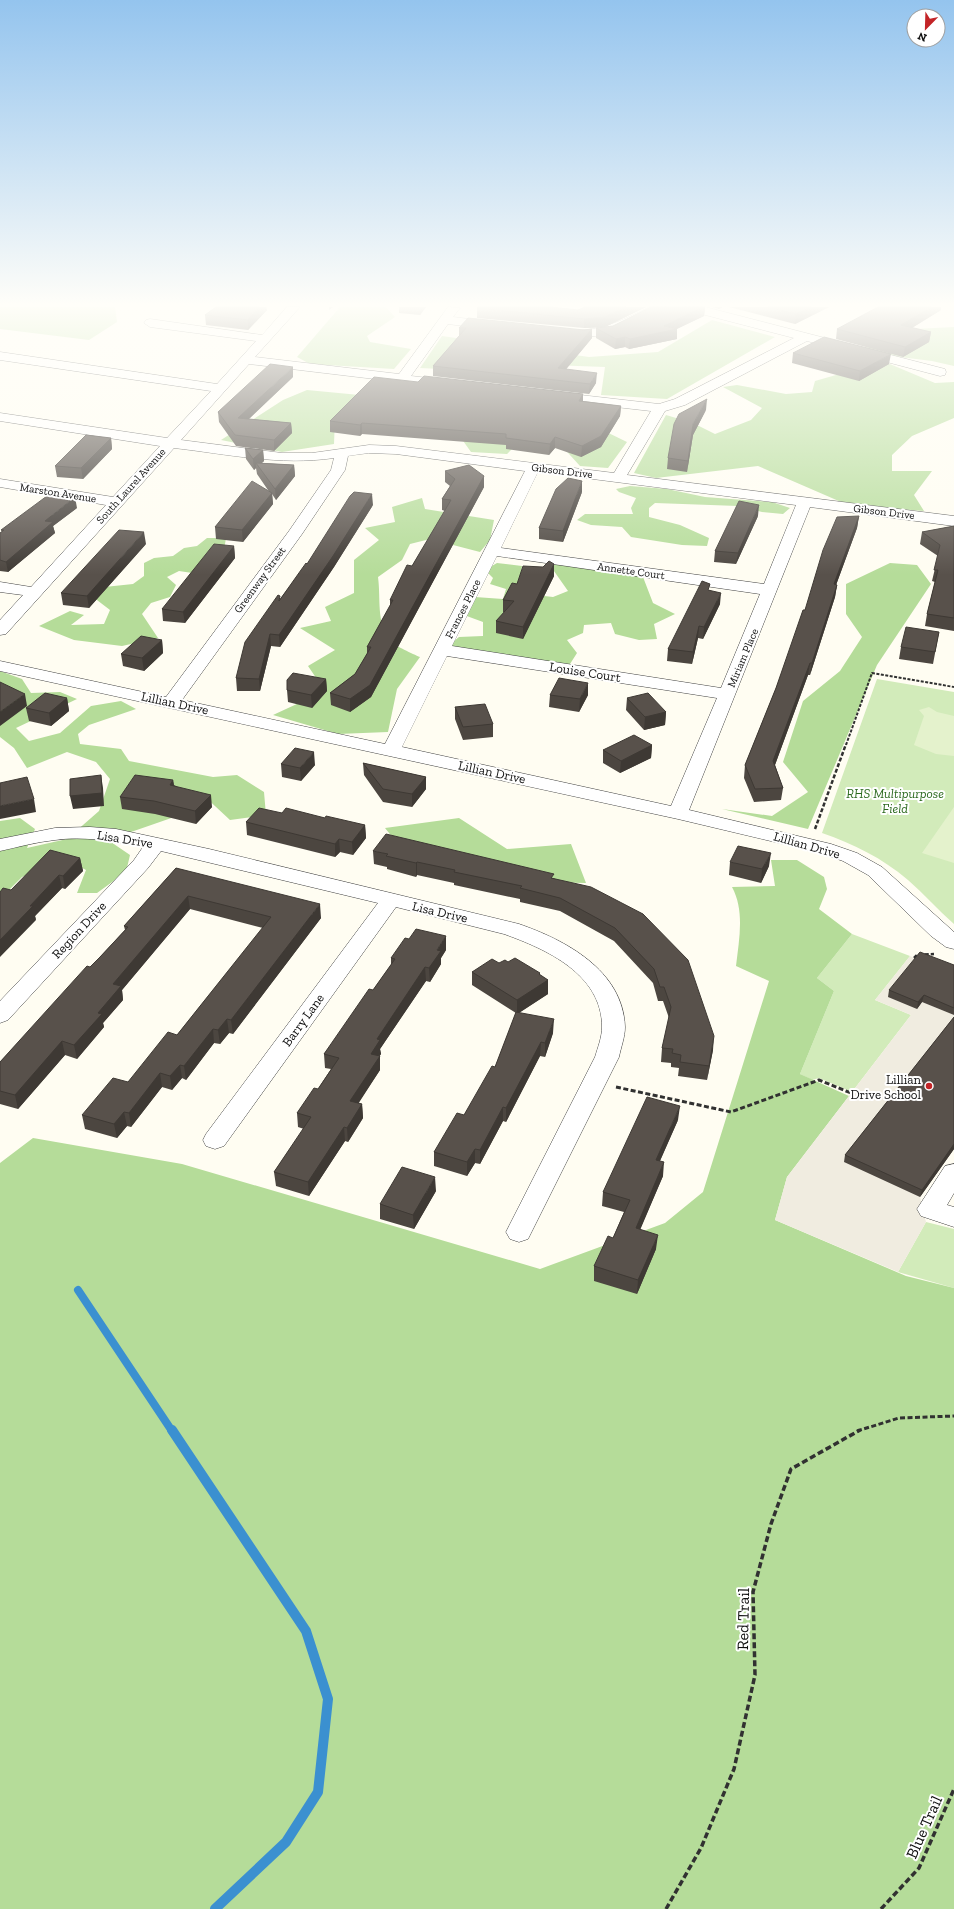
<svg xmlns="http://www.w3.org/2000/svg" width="954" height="1909" viewBox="0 0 954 1909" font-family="'Zilla Slab',serif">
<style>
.green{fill:#d2ebba}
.forest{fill:#b5dc99}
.pitch{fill:#e4f2cc}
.plaza{fill:#f0ece0}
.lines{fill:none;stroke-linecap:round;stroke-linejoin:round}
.stream-far1{stroke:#3b90d0;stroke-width:8}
.stream{stroke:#3b90d0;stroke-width:10}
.minor-casing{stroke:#424242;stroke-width:1}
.path-far3{stroke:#313131;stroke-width:2;stroke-dasharray:3 1.5;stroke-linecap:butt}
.path-far2{stroke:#313131;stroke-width:2.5;stroke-dasharray:4 2;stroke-linecap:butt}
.path-far1{stroke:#313131;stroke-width:3;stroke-dasharray:5 2.5;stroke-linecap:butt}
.path{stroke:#313131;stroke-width:3.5;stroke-dasharray:6 3;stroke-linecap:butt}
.minor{fill:#fff;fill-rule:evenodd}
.wall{fill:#4c4640}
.shaded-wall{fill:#3e3934}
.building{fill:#58514b;stroke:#3e3934}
.poi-dot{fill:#c32427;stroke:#fff;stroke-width:1.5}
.labels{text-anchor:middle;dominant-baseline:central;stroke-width:4;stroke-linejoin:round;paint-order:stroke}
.far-street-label{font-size:11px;fill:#0f0f0f;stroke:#fff}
.street-label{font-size:13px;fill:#0f0f0f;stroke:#fff}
.park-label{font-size:13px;font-style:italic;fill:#2b691e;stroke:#fff}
.poi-label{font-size:13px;fill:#0f0f0f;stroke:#fff;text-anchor:end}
.near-street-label{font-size:16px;fill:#0f0f0f;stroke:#fff}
</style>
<rect width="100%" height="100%" fill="#fffdf2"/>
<!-- green -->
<path class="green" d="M877 679 954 692V924C938 910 924 894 908 880 882 858 854 844 822 833Z
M852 934 910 956 875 1000 911 1015 852 1092 819 1078 812 1080 800 1074 834 991 817 978Z
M926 1222 954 1229V1288L898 1272Z"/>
<!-- forest -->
<path class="forest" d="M0 307H115L117 322 89 340 0 329Z
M340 307H386L395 317 367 336 370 342 411 349 394 369 310 364 297 357Z
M712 320 775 337 667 399 601 395 605 367 550 365 523 373 420 368 442 336 589 357 658 352Z
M954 327V366L932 361 892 356 865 348 914 329Z
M866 354 935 383 954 382V418L912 436 892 455V471H932L914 495 924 511 848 505 758 466 656 478 634 473 666 415 693 423 715 434 751 420 762 408 723 387 737 385 786 394 812 392 815 381 836 375Z
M307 390 486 407 590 424 627 442 608 468 580 466 559 443 529 432 507 454 471 452 456 431 335 418 334 444 282 452 221 440 283 400Z
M630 486 667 489 705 497 772 502 790 508 783 514 762 512 738 506 655 503 649 508V517L680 525 709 538 707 546 682 545 631 537 622 527 591 525 577 520 585 514H633L631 508 636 498 619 492 616 489Z
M422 498 425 509 494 520 490 540 480 552 430 539 410 544 402 560 378 577C381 599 376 622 390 641 395 646 413 654 420 657L397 689 388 732 338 734 273 715 325 691 308 666 335 650 300 628 331 621 325 607 354 593V560L379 540 365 528 395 522 392 507Z
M207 538H226L224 550 199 574 179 571 167 577 176 585 170 597 151 603 142 614 158 638 122 646 74 640 39 626 70 611 84 615 71 625 104 624 110 610 93 597 95 588 133 584 144 576V563L154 558 173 556 184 548 197 546Z
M497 563 522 566 519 593 553 597 568 591 549 564 599 567 643 577 653 603 675 614 654 624 657 639 639 640 615 634 611 623 584 625 583 633 567 640 577 653 570 664 514 660 448 646 459 637 483 636V622L464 615 475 597 503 599 506 589 490 584 493 578 485 570Z
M890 563 917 565 931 584 877 665 808 829 722 809 772 816 808 792 783 762 803 701 840 671 862 637 846 614V584Z
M0 671 22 679 31 693 60 692 77 699 16 728 29 741 60 733 91 706 121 701 136 709 89 725 78 734 80 744 121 749 129 761 213 777 237 775 264 792 266 815 230 820 201 793 180 815 108 840 130 855 126 872 97 893H77L86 870 65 859 22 877 0 899V821L20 818 35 829 27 848 67 839 99 811 110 779 96 762 67 752 27 768 14 748 0 737Z
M459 818 507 849 571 844 586 883 541 882 406 854 385 828Z
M771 860H797L824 877 827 889 819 909 852 934 817 978 834 991 800 1074 849 1096 787 1177 775 1220 906 1276 954 1288V1909H0V1163L33 1138 182 1164 540 1269 665 1223 703 1192 769 981 736 966C739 940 745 911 732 887L775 886Z"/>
<!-- pitch -->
<path class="pitch" d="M929 707 937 712 954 716V756L936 754 914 745 924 716 919 710Z
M954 807V863L922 853Z"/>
<!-- plaza -->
<path class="plaza" d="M910 956 918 960 916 1009 922 1002 954 1015V1022L920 1197 926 1222 898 1272 775 1220 787 1177 911 1015 875 1000Z"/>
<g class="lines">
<!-- stream-far1 -->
<path class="stream-far1" d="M78 1290 172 1431"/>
<!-- stream -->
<path class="stream" d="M172 1430 306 1631 328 1699 318 1792 286 1842 215 1909"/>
<!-- minor casing -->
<g class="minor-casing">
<path id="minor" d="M287 307H300L255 357 399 374 448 307 460 308 453 317 494 322 500 326 494 330 448 324 411 376 455 381 457 384 455 387 450 388 249 364 181 440 282 453H312L369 445 396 446 614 473 651 411 554 400 549 399 547 396 549 393 554 392 659 404 675 399 794 338 686 310 684 307H705L945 369 946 372 945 375 940 376 807 341 685 405 665 411 627 475 954 516V526L810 507 689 810 831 844 857 853 882 867 954 932V949L946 947 931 936 868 875 843 861 817 852 678 819 0 671V661L166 697 289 531 331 470 334 458C280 466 227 454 174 448L6 634 0 635V620L23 595 0 592V582L31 587 106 505 0 487V479L113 497 160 446 0 421V413L167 438 211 391 0 360V352L217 384 256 341 150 327 144 323 146 320 150 319 262 335ZM369 453 396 454 525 471 385 744 182 700 302 534 345 470 348 456ZM538 472 796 505 764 584 501 548ZM497 556 760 594 721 688 452 646ZM447 656 717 698 671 806 402 747Z
M650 307H667L665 310C631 325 610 339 570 337 565 337 559 338 556 333 560 327 570 330 576 330 604 331 626 318 650 307Z
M90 827 116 829 209 849 519 924C565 940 623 970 625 1027 625 1037 621 1047 619 1057L528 1239 519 1242 510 1239 506 1232 595 1057C598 1047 602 1037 602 1027 602 974 546 949 504 934L396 907 224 1146 215 1149 206 1146 203 1140 206 1134 378 903 161 851 148 868 8 1020 0 1023V1001L134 860 143 847C114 841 84 836 55 840 36 842 18 847 0 851V839L55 828Z
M954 1164V1193L947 1205 954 1207V1227L921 1216 917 1209 945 1166Z"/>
</g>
<!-- path-far3 -->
<path class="path-far3" d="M846 745 872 673 954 687"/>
<!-- path-far2 -->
<path class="path-far2" d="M815 829 846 744
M914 958 917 955 934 954"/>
<!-- path-far1 -->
<path class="path-far1" d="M616 1087 731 1112 819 1080 851 1093
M857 1431 899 1418 954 1416"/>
<!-- path -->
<path class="path" d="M666 1909 701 1848 734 1769 755 1675 753 1592 771 1524 791 1469 860 1430
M881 1909 919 1868 954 1789"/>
<!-- minor -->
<use href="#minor" class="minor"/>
</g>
<!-- wall -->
<path class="wall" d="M216 307H266L267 310 248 330 206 325 205 315Z
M399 307H426L420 315 399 313Z
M585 307H646L605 327 584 328 477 318V308L578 310Z
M651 307H705L704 316 677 329V339L629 349 625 347 615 349 596 338V328L613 326Z
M712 307H723L719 309Z
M729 307H829L795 324Z
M941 310 912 328 931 332 929 342 903 357 836 339 837 329Z
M459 328 584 330 592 329V338L566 369 596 383 589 394 433 376V366L459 336Z
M793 353 889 364 859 381 792 363Z
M293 377 249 419 291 423 292 433 274 451 236 446 219 422 218 412Z
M418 382 583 394V401L621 406 620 416 601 447 581 457 555 448 549 455 506 449V445L362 434 360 436 330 432V421Z
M706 410 693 435 687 472 667 469 668 458Z
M111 438 112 449 83 479 57 477 55 466Z
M245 448 263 450 264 461 262 463 294 465 295 476 276 500 272 494 273 504 243 542 216 539 215 527 270 493 257 474 256 468 254 470 246 459Z
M445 471 484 476V487L371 697 350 712 331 705 330 693 355 674 367 654V647L390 606V600L412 566 445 511 442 510V499L450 486 445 482Z
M582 492 563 542 539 539V528Z
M373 505 334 567 280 647 271 646 260 691H237L236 678 280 599 307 564Z
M77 508 53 526 55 533 8 572 0 571V533L2 532 1 530Z
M758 516 736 564 714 562 715 551Z
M859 516 857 528 836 585H837L835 597 810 675H808L775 765 783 788 781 800 754 802 744 778 745 765 776 688 805 610Z
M954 526V631L925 626 927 614 935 582 932 581 938 556 920 544 922 532Z
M146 544 89 608 63 605 61 593Z
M234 546 235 558 185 623 163 621 162 609Z
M554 564V576L523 639 496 633V621L505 612H503V600L517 584 543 567Z
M709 590 720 604 703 639 698 638 692 664 667 661 668 649Z
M939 632 933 664 899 659 901 647Z
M162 640 163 653 144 671 123 666 121 654Z
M326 679 327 691 312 708 288 702 287 690Z
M550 695H588L579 712 549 707Z
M67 698 69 711 51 726 29 721 26 708Z
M627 698 666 712 665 725 644 730 626 710Z
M455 707 493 724V737L463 740 455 719Z
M652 745 651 758 620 773 603 763V750Z
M363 763 426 777V789L412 807 383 802 364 775Z
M281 764 315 765 301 781 282 777Z
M173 780 174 785 212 807 196 824 155 814 122 809 120 797Z
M282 813 325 818 365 825 366 838 353 855 340 852 335 857 247 835 246 822Z
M373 851 553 878 643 914 713 1050 707 1080 678 1076 679 1068 671 1067V1063L661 1062 662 1048 669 1018 663 1001H658L653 983 614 941 560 911 520 902V899L454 885V883L417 875 416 877 387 869V867L374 864Z
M80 858 83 871 65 889 62 888 35 916 36 920 11 890Z
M730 862 769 866 761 883 729 875Z
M176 868 321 918 233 1034 229 1033 220 1044 214 1043 186 1080 182 1078 172 1090 162 1087 131 1127 127 1126 117 1138 85 1129 82 1115 128 1082 177 1035 263 928 190 909 122 990 123 1000 103 1023 104 1027 77 1059 65 1055 18 1109 0 1104V1062L90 967 100 957 125 930 124 926Z
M446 950 441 958V964L430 982 426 981 380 1049 381 1054 379 1056H380V1070L358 1103 362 1104 363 1118 348 1142 345 1141 309 1196 276 1186 274 1172 304 1129 298 1127 297 1113 318 1089 331 1069 325 1068 324 1054 373 990 391 965V958Z
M508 962 540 975 548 980V994L519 1013 553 1033 545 1057 540 1056 506 1122 503 1121 480 1164 475 1163 467 1176 434 1166V1152L464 1115 495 1067 516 1013 472 985V972L499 963Z
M954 965V1015L922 1002 917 1009 888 997 889 990Z
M954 1017V1149L920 1197 844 1162 845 1155Z
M678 1120 660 1161 663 1176 640 1229 656 1249 637 1294 594 1281V1266L613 1238 624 1212 602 1206 603 1192Z
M436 1191 414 1229 380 1219V1204Z"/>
<!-- shaded-wall -->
<path class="shaded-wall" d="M259 307H266L267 310 248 330V320Z
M329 307H333L329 310Z
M420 307H426L420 315Z
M626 307H646L605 327 584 328V319Z
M703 307H705L704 316 676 329H677V339L629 349 630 339 664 326Z
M811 307H829L795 324 796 314Z
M931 307H941V310L900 335 901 325Z
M592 329V338L558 379V368Z
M931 332 929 342 903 357 905 347Z
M625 337V347L615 349 616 339Z
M891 354 889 364 859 381 860 371Z
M293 367V377L239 428 238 418Z
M597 373 596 383 589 394 590 384Z
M583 394V405L579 401Z
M707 399 706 410 693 435 687 472 688 461 693 424Z
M621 406 620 416 601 447 581 457 582 446Z
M291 423 292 433 274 451V440Z
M362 423V434L360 436V425Z
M555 437V448L549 455 550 444Z
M111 438 112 449 83 479 81 468Z
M263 450 264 461 258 466 256 463V468L254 470 253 459Z
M294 465 295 476 276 500 275 489Z
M484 476V487L371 697 350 712V699Z
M582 481V492L563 542V531Z
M272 493 273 504 243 542 242 530Z
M372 494 373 505 334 567 280 647 279 635Z
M75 497 77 508 53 526 55 533 8 572 6 562 45 521Z
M759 505 758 516 736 564 738 553Z
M859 516 857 528 832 596 834 584Z
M144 532 146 544 89 608 87 596Z
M234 546 235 558 185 623 183 612Z
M554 564V576L523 639V627Z
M837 585 835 597 810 675 812 663Z
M721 593 720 604 703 639 704 627Z
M699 626 698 638 692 664 693 652Z
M270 634 271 646 260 691 259 679Z
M162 640 163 653 144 671 142 658Z
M810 663 808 675 772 773 773 761Z
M326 679 327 691 312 708 311 695Z
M588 683V695L579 712 580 699Z
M25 694 27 706 0 726V712Z
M67 698 69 711 51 726 49 713Z
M666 712 665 725 644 730 645 717Z
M652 745 651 758 620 773 621 761Z
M314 752 315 765 301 781 300 768Z
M101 775 103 788 104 806 73 809 70 796Z
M426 777V789L412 807V794Z
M173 780 175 793 170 785Z
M211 795 212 807 196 824 195 811Z
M34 799 36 812 0 819V806Z
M365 825 366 838 353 855 352 842Z
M339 839 340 852 335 857V844Z
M771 853 769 866 761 883 762 869Z
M80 858 83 871 65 889 63 876Z
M417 862V875L416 877V863Z
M59 875 62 888 35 916 36 920 0 957V940L30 906Z
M188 896 190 909 122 990 123 1000 103 1023 104 1027 77 1059 74 1045 98 1013 113 984Z
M320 904 321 918 233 1034 231 1020Z
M446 936V950L441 958V964L430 982 429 968 437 950Z
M425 967 426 981 380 1049 381 1054 372 1068 371 1054 377 1039Z
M540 973V985L548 980V994L517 1014V1000Z
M924 995 922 1002 917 1009 918 1002Z
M227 1019 229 1033 220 1044 218 1030Z
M554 1019 553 1033 545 1057V1043Z
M213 1029 214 1043 186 1080 184 1066Z
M714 1036 713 1050 707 1080 709 1066Z
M62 1041 65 1055 18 1109 15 1095Z
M541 1042 540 1056 506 1122V1108Z
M380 1056V1070L351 1115 350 1101Z
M180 1065 182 1078 172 1090 170 1076Z
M160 1073 162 1087 131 1127 129 1113Z
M362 1104 363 1118 348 1142 347 1128Z
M680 1106 678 1120 654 1174 656 1160Z
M503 1107V1121L480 1164V1150Z
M124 1112 127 1126 117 1138 114 1124Z
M344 1127 345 1141 309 1196 308 1182Z
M954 1144V1149L920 1197 922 1190Z
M475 1149V1163L467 1176V1162Z
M664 1162 663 1176 635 1242 636 1228Z
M435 1177 436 1191 414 1229 413 1215Z
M658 1235 656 1249 637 1294 638 1280Z"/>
<!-- building -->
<path class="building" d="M216 307H259L248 320 205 315Z
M478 307H551L578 310 585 307H626L605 317 584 319 477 308Z
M651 307H703L664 326 677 329 630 339 625 337 616 339 596 328 613 326Z
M768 307H811L796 314Z
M878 307H931L901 325 931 332 905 347 837 329Z
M468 318 584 330 592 329 558 368 597 373 590 384 433 366 466 328H459Z
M824 337 891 354 860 371 793 353Z
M270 364 293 367 238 418 291 423 274 440 235 435 218 412Z
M424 376 583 394 579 401 621 406 601 436 582 446 555 437 550 444 506 438V434L362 423 360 425 330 421 374 377 418 382Z
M707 399 693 424 688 461 668 458 674 424 679 414Z
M86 435 111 438 81 468 55 466Z
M245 448 263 450 253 459Z
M256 463 294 465 275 489Z
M469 465 484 476 370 685 350 699 330 693 355 674 371 647H367L393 600H390L407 565 412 566 451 500 442 499 455 479 445 471Z
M568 478 582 481 563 531 539 528 556 489Z
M252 481 272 493 242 530 215 527Z
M354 492 372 494 333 556 279 635 270 634 259 679 236 678 245 642 278 595 280 596 279 601 306 563 307 564 350 496Z
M51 493 75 497 45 521 53 522 6 562 0 560V533L4 530H1Z
M739 501 759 505 738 553 715 551Z
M859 516 834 584 837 585 812 663H810L773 761 783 788 755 789 745 765 776 688 803 610H805L823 550 837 517Z
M954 526V618L927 614 938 570H934L940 545 922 532Z
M119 530 144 532 87 596 61 593Z
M214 544 234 546 183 612 162 609Z
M549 561 554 564 523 627 496 621 514 601 503 600 512 583 517 584 523 566 543 567Z
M702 581 710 584 708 590 721 593 704 627 699 626 693 652 668 649Z
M906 627 939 632 935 652 901 647Z
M141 636 162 640 142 658 121 654Z
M293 673 326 679 311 695 287 690V680Z
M559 678 588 683 580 699 550 695Z
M0 682 25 694 0 712Z
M45 693 67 698 49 713 26 708Z
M648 693 666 712 645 717 627 698Z
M485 704 493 724 463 727 455 707Z
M634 735 652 745 621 761 603 750Z
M295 748 314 752 300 768 281 764Z
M363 763 426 777 412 794 383 789Z
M101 775 102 793 70 796V779Z
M135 775 173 780 170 785 211 795 195 811 154 801 120 797Z
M27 777 34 799 0 806V783Z
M259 808 282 813 286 808 325 818 326 816 365 825 352 842 339 839 335 844 246 822Z
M386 834 554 874 551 878 591 887 643 914 688 960 714 1036 709 1066 680 1062 681 1055 672 1053 673 1049 662 1048 671 1007 664 987H660L654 969 615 928 560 898 520 888 522 886 454 872 455 870 417 862 416 863 386 856 388 854 373 851Z
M738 846 771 853 762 869 730 862Z
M50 850 80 858 63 876 59 875 30 906H33L0 940V892L3 888 11 890Z
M176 868 320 904 231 1020 227 1019 218 1030 213 1029 184 1066 180 1065 170 1076 160 1073 129 1113 124 1112 114 1124 82 1115 113 1078 128 1082 168 1032 177 1035 271 917 188 896 113 984 121 986 98 1013 102 1014 74 1045 62 1041 15 1095 0 1091V1062L87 966 90 967 100 957 128 927 124 926Z
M416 929 446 936 437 950 441 951 429 968 425 967 377 1039 380 1040 371 1054 380 1056 350 1101 362 1104 347 1128 344 1127 308 1182 274 1172 311 1117 297 1113 314 1088 318 1089 339 1058 324 1054 369 989 373 990 395 959 391 958 405 938 409 939Z
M920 952 954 965V1008L924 995 918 1002 889 990Z
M515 958 540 973 539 974 548 980 517 1000 472 972 492 959 499 963 505 960 508 962Z
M516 1012 554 1019 545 1043 541 1042 506 1108 503 1107 480 1150 475 1149 467 1162 434 1152 457 1113 464 1115 492 1066 495 1067Z
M954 1017V1144L922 1190 845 1155Z
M647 1097 680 1106 656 1160 664 1162 636 1228 658 1235 638 1280 594 1266 608 1236 613 1238 630 1200 603 1192Z
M402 1167 435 1177 413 1215 380 1204Z"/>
<!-- sky -->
<linearGradient id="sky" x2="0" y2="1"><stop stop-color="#94c4ee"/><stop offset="0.53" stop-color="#fffef9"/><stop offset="1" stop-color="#fffef9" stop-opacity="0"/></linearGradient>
<rect width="954" height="575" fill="url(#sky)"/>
<!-- markers -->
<circle class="poi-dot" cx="929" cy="1086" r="4"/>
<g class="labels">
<!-- far-street labels -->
<g class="far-street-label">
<text transform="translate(562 471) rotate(7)">Gibson Drive</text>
<text transform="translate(131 486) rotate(-48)">South Laurel Avenue</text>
<text transform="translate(58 493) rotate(9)">Marston Avenue</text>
<text transform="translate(884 512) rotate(7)">Gibson Drive</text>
<text transform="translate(631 571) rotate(8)">Annette Court</text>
<text transform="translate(260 580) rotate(-54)">Greenway Street</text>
<text transform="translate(463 609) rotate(-63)">Frances Place</text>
<text transform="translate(743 658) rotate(-67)">Miriam Place</text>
</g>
<!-- street labels -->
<g class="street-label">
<text transform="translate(585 672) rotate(9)">Louise Court</text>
<text transform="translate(175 703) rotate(12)">Lillian Drive</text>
<text transform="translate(492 772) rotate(12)">Lillian Drive</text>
<text transform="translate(125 839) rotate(9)">Lisa Drive</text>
<text transform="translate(807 845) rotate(16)">Lillian Drive</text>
<text transform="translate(440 912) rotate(13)">Lisa Drive</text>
<text transform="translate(79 930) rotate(-47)">Region Drive</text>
<text transform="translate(303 1020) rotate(-54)">Barry Lane</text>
</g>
<!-- park labels -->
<g class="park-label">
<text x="895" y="793">RHS Multipurpose<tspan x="895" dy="15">Field</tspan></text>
</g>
<!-- poi labels -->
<g class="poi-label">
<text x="921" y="1079">Lillian<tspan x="921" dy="15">Drive School</tspan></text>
</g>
<!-- near-street labels -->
<g class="near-street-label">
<text transform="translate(743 1619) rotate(-89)">Red Trail</text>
<text transform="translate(924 1827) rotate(-66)">Blue Trail</text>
</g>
</g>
<!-- north arrow -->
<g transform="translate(926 28) rotate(203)"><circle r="19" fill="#ffffff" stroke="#9f9f9f"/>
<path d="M0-3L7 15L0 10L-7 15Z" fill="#c32427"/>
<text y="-6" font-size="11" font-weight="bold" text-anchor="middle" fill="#0f0f0f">N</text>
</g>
</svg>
